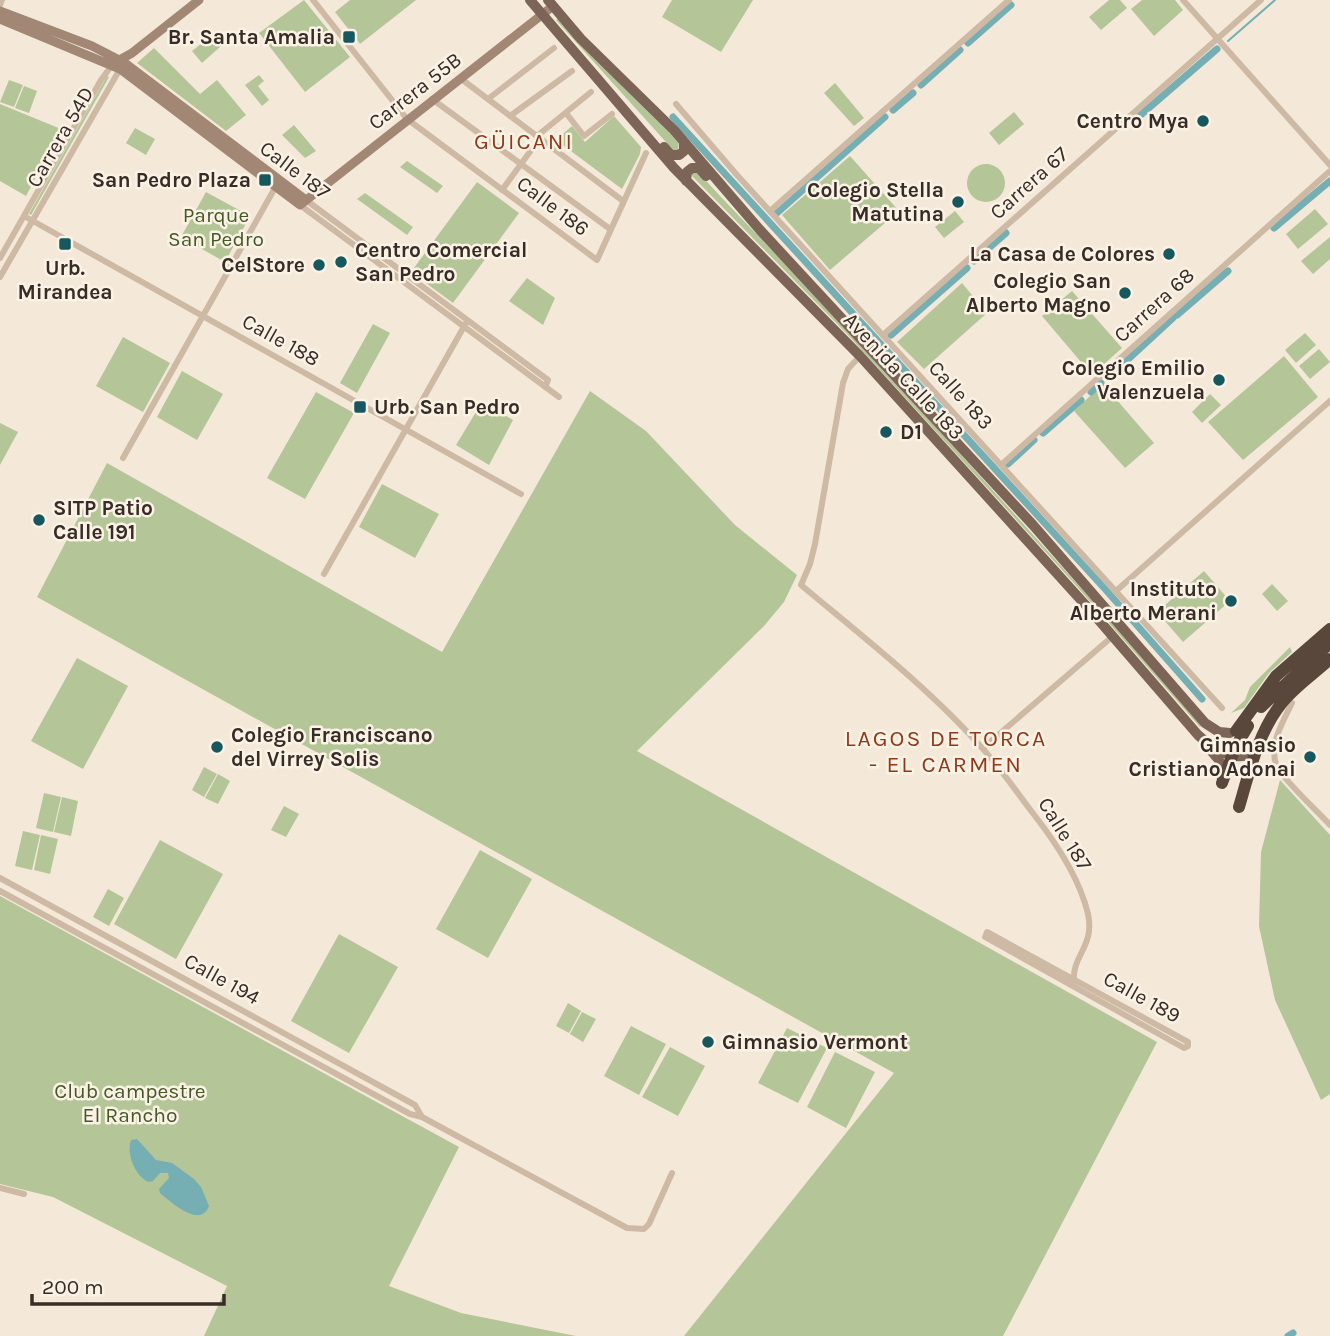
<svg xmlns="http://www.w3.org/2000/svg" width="1330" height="1336" viewBox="0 0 1330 1336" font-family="Karla,sans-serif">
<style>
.green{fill:#b4c598}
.water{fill:#75afb4}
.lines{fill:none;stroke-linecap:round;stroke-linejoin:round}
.stream{stroke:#75afb4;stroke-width:2}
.canal{stroke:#75afb4;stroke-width:7}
.street{stroke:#ceb9a4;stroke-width:6}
.secondary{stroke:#a28775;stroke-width:9}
.primary{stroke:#7c6456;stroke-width:10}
.highway{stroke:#5a473c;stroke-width:12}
.poi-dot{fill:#17575e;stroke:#fbf2e6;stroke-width:2.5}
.labels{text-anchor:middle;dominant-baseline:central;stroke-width:5;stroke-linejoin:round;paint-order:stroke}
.poi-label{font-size:21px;font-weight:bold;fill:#382d26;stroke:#fbf2e6;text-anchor:end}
.street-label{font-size:21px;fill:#382d26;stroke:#fbf2e6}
.park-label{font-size:21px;fill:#455927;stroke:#fbf2e6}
.neighbourhood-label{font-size:23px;letter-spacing:2px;fill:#903817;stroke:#fbf2e6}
</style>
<rect width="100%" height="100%" fill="#f4e9d9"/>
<!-- green -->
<path class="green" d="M304 0 350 57 305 92 259 33Z
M350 0H416L360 44 335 12Z
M672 0H753L721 52 662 17Z
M1109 0H1120L1127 8 1101 30 1089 17Z
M1142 0H1175L1183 10 1154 36 1131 9Z
M558 19 679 141 678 150 674 151 556 20Z
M211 36 220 47 202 63 192 51Z
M154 48 200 94 217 80 246 115 226 131 137 63Z
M259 75 264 81 258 86 269 100 262 106 245 85Z
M107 76 109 77 31 215 29 214Z
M9 80 23 85 14 107 0 102Z
M835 83 864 118 854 126 824 93Z
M24 86 37 91 29 113 15 108Z
M0 104 61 129 26 196 0 181Z
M1014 112 1024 124 999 145 989 133Z
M614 116 641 147 640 154 622 189 556 140 572 126 585 142Z
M294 125 316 151 305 158 282 135Z
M135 128 155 139 146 155 126 143Z
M850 156 899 211 830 270 782 215Z
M407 161 443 186 437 193 400 167Z
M967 183a19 19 0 1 1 38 0a19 19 0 1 1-38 0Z
M692 173H699C743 222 790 267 834 315 958 451 1081 587 1202 725L1200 727 1073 582 848 335 692 176Z
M477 182 519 213 453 303 411 272Z
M206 192 250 216 225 262 181 237Z
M365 193 413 227 407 235 357 199Z
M1315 209 1328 224 1298 249 1286 234Z
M955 211 964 222 944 238 935 227Z
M1330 237V259L1313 274 1301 261Z
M527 278 555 298 543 325 509 301Z
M962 283 987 313 924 369 897 342Z
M1072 291 1122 348 1092 375 1042 316Z
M373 324 390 333 357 393 340 383Z
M1305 333 1316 345 1296 363 1285 350Z
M123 337 170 363 143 412 96 386Z
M1319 349 1330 362 1310 379 1299 366Z
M1284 356 1318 397 1243 460 1208 422Z
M182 371 223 394 197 440 157 417Z
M1103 384 1154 443 1125 468 1074 411Z
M590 391 646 431 735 525 797 575 784 602 764 626 637 751 1157 1042 1003 1336H684L894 1073 37 597 107 463 442 652Z
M316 392 354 413 305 499 267 478Z
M1210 394 1221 405 1202 423 1192 412Z
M482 402 513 420 489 465 456 445Z
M0 423 18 432 0 465Z
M382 484 439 514 415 558 359 527Z
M1204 571 1230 601 1183 642 1157 612Z
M1272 584 1288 601 1277 611 1262 594Z
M1290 647 1292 652 1269 673 1244 708 1231 713 1245 700 1250 687Z
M77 658 128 686 83 769 31 741Z
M204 767 217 774 204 797 192 790Z
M218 774 230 781 218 804 205 798Z
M1280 780 1330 835V1094L1321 1100 1275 1000 1259 926 1261 852Z
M44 793 61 797 53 832 36 828Z
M62 797 78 801 71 836 54 832Z
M284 806 299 814 286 837 271 830Z
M23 831 40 835 32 870 15 866Z
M41 835 58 839 50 874 34 870Z
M160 840 223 874 176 959 114 924Z
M480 850 532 879 488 958 436 929Z
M108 889 124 898 109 926 93 917Z
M0 896 459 1147 389 1286 461 1313 576 1336H204L227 1286 53 1197 0 1184Z
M339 934 398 967 349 1053 291 1021Z
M568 1003 581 1011 569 1033 556 1026Z
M582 1012 596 1019 583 1042 570 1034Z
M631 1026 666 1044 639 1095 604 1076Z
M787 1028 827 1048 798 1103 758 1083Z
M670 1047 705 1066 678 1116 642 1097Z
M835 1052 875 1072 846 1128 807 1107Z"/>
<!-- water -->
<path class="water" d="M137 1139 156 1160 172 1163 194 1179 201 1187 209 1206C201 1229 172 1203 160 1193L159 1189 169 1178 168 1173H160L153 1181 148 1182C135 1175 126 1154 131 1140Z"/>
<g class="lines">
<!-- stream -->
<path class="stream" d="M1228 41 1275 0
M972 263 974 261"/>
<!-- canal -->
<path class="canal" d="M968 43 1011 5
M921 85 960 50
M893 110 913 93
M673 117 1105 589 1202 699
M1136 119 1217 49
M777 213 885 117
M1274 228 1330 181
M974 261 1006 233
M1177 315 1228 271
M891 335 967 268
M1110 376 1173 318
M1091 392 1101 383
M1043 433 1081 400
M1008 464 1034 440
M1288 1336 1293 1333"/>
<!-- street -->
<path class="street" d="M313 0 407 119 597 260 646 153
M1183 0 1330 165
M0 5 2 0
M460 78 623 201
M432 99 610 229
M488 99 554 48
M676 104 737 175 1222 708
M566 113 584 136 612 114
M510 116 572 71
M537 136 591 92
M502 190 540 138
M306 200 548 380 545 387
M300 205 559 397
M770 211 1009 0
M24 216 521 494
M0 258 101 80 112 65
M0 277 120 69
M883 335 1261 0
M860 356 848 369 843 383 815 544 810 564 801 585C862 636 930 689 983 749 1001 769 1016 791 1032 812 1054 840 1080 879 1088 914 1095 946 1072 956 1074 980
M123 458 276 186
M1001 465 1330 171
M324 574 466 323
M1116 591 1330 401
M1292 703C1283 721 1268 746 1277 767 1283 779 1319 813 1330 825
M983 748 1113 636
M0 878 415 1105 422 1117
M0 891 410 1114 422 1117 627 1228 644 1229 649 1224 672 1173
M987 932 1188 1042V1046L1184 1048 985 937Z
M0 1188 24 1194"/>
<!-- secondary -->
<path class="secondary" d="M0 11 92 46 125 63 306 200
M0 19 120 69 300 205 553 6
M116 62 132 53 199 0"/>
<!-- primary -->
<path class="primary" d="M530 0 674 168 860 356 1090 610 1198 735C1214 750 1238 765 1258 750
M548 0 581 39 674 130 760 230 1033 525 1205 723 1219 732 1230 733
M664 147 671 155H679L684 151V142
M686 181 687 172 692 168H699L706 176
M1207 746 1219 760 1222 779"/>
<!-- highway -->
<path class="highway" d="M1261 707 1330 643
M1236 731 1276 676 1330 629
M1222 783 1235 748 1248 726
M1239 807C1249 773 1258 733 1281 704 1294 687 1314 674 1330 659"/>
</g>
<!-- markers -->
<g class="poi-dot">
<rect x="342" y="30" width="14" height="14" rx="3.5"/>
<circle cx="1203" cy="121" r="7"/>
<rect x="258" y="173" width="14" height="14" rx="3.5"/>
<circle cx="958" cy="202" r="7"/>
<rect x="58" y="237" width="14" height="14" rx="3.5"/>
<circle cx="1169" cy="254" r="7"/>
<circle cx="341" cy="262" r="7"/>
<circle cx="319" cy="265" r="7"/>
<circle cx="1125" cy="293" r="7"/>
<circle cx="1219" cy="380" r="7"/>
<rect x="353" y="400" width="14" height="14" rx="3.5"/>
<circle cx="886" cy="432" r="7"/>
<circle cx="39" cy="520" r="7"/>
<circle cx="1231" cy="601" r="7"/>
<circle cx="217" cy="747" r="7"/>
<circle cx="1310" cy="757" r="7"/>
<circle cx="708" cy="1042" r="7"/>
</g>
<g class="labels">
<!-- poi labels -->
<g class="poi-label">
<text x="335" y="37">Br. Santa Amalia</text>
<text x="1189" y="121">Centro Mya</text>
<text x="251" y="180">San Pedro Plaza</text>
<text x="944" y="190">Colegio Stella<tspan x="944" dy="24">Matutina</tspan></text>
<text x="355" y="250" text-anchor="start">Centro Comercial<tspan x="355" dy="24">San Pedro</tspan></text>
<text x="1155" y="254">La Casa de Colores</text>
<text x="305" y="265">CelStore</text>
<text x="65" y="268" text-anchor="middle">Urb.<tspan x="65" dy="24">Mirandea</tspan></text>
<text x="1111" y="281">Colegio San<tspan x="1111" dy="24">Alberto Magno</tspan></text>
<text x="1205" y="368">Colegio Emilio<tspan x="1205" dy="24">Valenzuela</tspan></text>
<text x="374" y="407" text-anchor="start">Urb. San Pedro</text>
<text x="900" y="432" text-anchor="start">D1</text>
<text x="53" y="508" text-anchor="start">SITP Patio<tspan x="53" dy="24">Calle 191</tspan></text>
<text x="1217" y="589">Instituto<tspan x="1217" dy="24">Alberto Merani</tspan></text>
<text x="231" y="735" text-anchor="start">Colegio Franciscano<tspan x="231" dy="24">del Virrey Solis</tspan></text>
<text x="1296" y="745">Gimnasio<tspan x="1296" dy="24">Cristiano Adonai</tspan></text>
<text x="722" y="1042" text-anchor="start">Gimnasio Vermont</text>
</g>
<!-- street labels -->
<g class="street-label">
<text transform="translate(415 91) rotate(-38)">Carrera 55B</text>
<text transform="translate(60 137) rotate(-60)">Carrera 54D</text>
<text transform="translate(295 170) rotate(37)">Calle 187</text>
<text transform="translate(1029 183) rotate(-42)">Carrera 67</text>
<text transform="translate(553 206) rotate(37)">Calle 186</text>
<text transform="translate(1154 305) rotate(-42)">Carrera 68</text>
<text transform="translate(281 340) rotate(29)">Calle 188</text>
<text transform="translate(904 376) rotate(47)">Avenida Calle 183</text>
<text transform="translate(961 395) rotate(48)">Calle 183</text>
<text transform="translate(1065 834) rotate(58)">Calle 187</text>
<text transform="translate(222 979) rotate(29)">Calle 194</text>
<text transform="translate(1142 997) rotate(29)">Calle 189</text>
</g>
<!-- park labels -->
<g class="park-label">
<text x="216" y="215">Parque<tspan x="216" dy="24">San Pedro</tspan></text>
<text x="130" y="1091">Club campestre<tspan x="130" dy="24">El Rancho</tspan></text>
</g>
<!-- neighbourhood labels -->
<g class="neighbourhood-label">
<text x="524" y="141">GÜICANI</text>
<text x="946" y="738">LAGOS DE TORCA<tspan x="946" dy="26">- EL CARMEN</tspan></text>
</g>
</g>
<!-- scale -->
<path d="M32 1294v10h192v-10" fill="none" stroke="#382d26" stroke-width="3.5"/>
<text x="42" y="1294" font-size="21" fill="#382d26" stroke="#fbf2e6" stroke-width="5" paint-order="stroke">200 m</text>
</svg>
